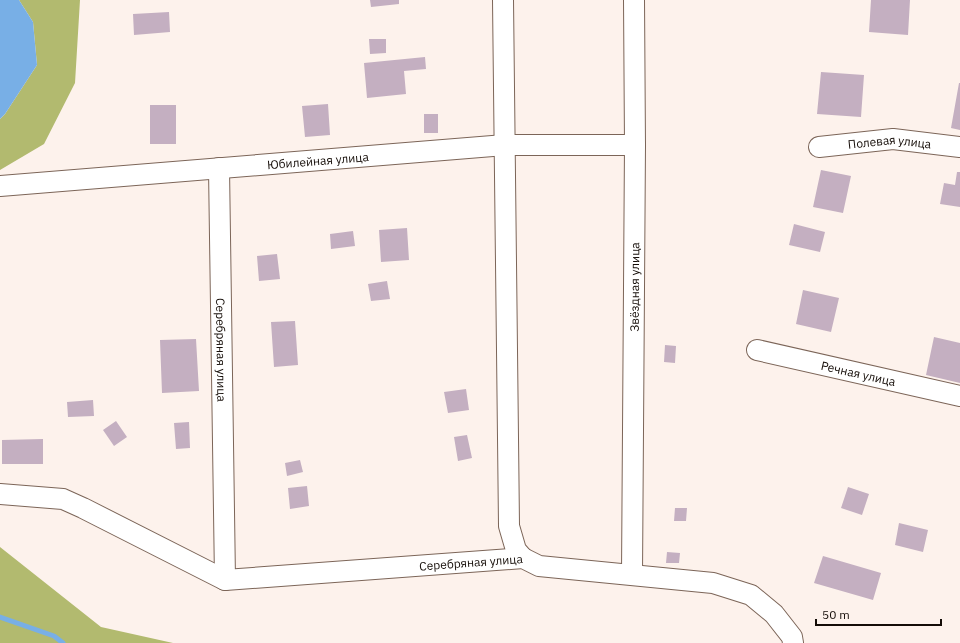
<svg xmlns="http://www.w3.org/2000/svg" width="960" height="643" viewBox="0 0 960 643" font-family="'IBM Plex Sans',sans-serif">
<style>
.forest{fill:#b2ba6f}
.water{fill:#78afe6}
.lines{fill:none;stroke-linecap:round;stroke-linejoin:round}
.stream{stroke:#78afe6;stroke-width:5}
.building{fill:#c4afc1}
.minor-casing{stroke:#7c6558;stroke-width:22}
.minor{stroke:#fff;stroke-width:20}
.labels{text-anchor:middle;dominant-baseline:central;stroke-width:3;stroke-linejoin:round;paint-order:stroke}
.street-label{font-size:12px;fill:#140c07;stroke:#fdf2ec}
</style>
<rect width="100%" height="100%" fill="#fdf2ec"/>
<!-- forest -->
<path class="forest" d="M19 0H80L75 83 44 144 0 170V119L5 114 37 65 33 22Z
M0 547 101 627 173 643H0Z"/>
<!-- water -->
<path class="water" d="M0 0H19L33 22 37 65 5 114 0 119Z"/>
<g class="lines">
<!-- stream -->
<path class="stream" d="M0 617 54 636 63 643"/>
</g>
<!-- building -->
<path class="building" d="M370 0H399V4L371 7Z
M871 0H910L908 35 869 32Z
M169 12 170 32 134 35 133 14Z
M369 39H386V53L370 54Z
M425 57 426 69 404 71 406 94 367 98 364 63Z
M821 72 864 75 861 117 817 114Z
M959 83H960V130L951 128Z
M328 104 330 135 305 137 302 106Z
M150 105H176V144H150Z
M424 114H438V133H424Z
M821 170 851 176 843 213 813 207Z
M957 172H960V207L940 204 944 183 955 185Z
M794 224 825 232 820 252 789 245Z
M407 228 409 260 381 262 379 230Z
M353 231 355 246 331 249 330 234Z
M277 254 280 279 259 281 257 256Z
M387 281 390 299 371 301 368 284Z
M803 290 839 298 831 332 796 324Z
M295 321 298 365 274 367 271 322Z
M934 337 960 343V383L926 375Z
M196 339 199 391 162 393 160 340Z
M665 345 676 346 675 363 664 362Z
M466 389 469 410 448 413 444 392Z
M93 400 94 416 68 417 67 402Z
M116 421 127 437 114 446 103 430Z
M189 422 190 448 176 449 174 423Z
M467 435 472 458 458 461 454 437Z
M43 439V464H2V440Z
M300 460 303 472 287 476 285 463Z
M307 486 309 506 290 509 288 488Z
M848 487 869 494 862 515 841 508Z
M675 508H687L686 521H674Z
M899 523 928 530 923 552 895 545Z
M667 552 680 553 679 563H666Z
M823 556 881 573 873 600 814 583Z"/>
<g class="lines">
<!-- minor casing -->
<g class="minor-casing">
<g id="minor">
<path d="M503 0 509 526 516 550 523 558"/>
<path id="s1" d="M819 147 893 139 960 147"/>
<path id="s2" d="M219 168 225 580"/>
<path id="s3" d="M0 186 505 145H635"/>
<path id="s4" d="M757 350 960 396"/>
<path id="s5" d="M0 494 63 499 83 508 225 580 523 558 539 566 713 583 751 595 774 614 792 637 793 643"/>
<path id="s6" d="M632 574 635 145 634 0"/>
</g>
</g>
<!-- minor -->
<use href="#minor" class="minor"/>
</g>
<g class="labels">
<!-- street labels -->
<g class="street-label">
<text stroke="none"><textPath href="#s1" startOffset="71">Полевая улица</textPath></text>
<text stroke="none"><textPath href="#s3" startOffset="319">Юбилейная улица</textPath></text>
<text stroke="none"><textPath href="#s6" startOffset="287">Звёздная улица</textPath></text>
<text stroke="none"><textPath href="#s2" startOffset="182">Серебряная улица</textPath></text>
<text stroke="none"><textPath href="#s4" startOffset="104">Речная улица</textPath></text>
<text stroke="none"><textPath href="#s5" startOffset="491">Серебряная улица</textPath></text>
</g>
</g>
<!-- scale -->
<path d="M816 619v6h125v-6" fill="none" stroke="#140c07" stroke-width="2"/>
<text x="822" y="619" font-size="12" fill="#140c07" stroke="#fdf2ec" stroke-width="3" paint-order="stroke">50 m</text>
</svg>
